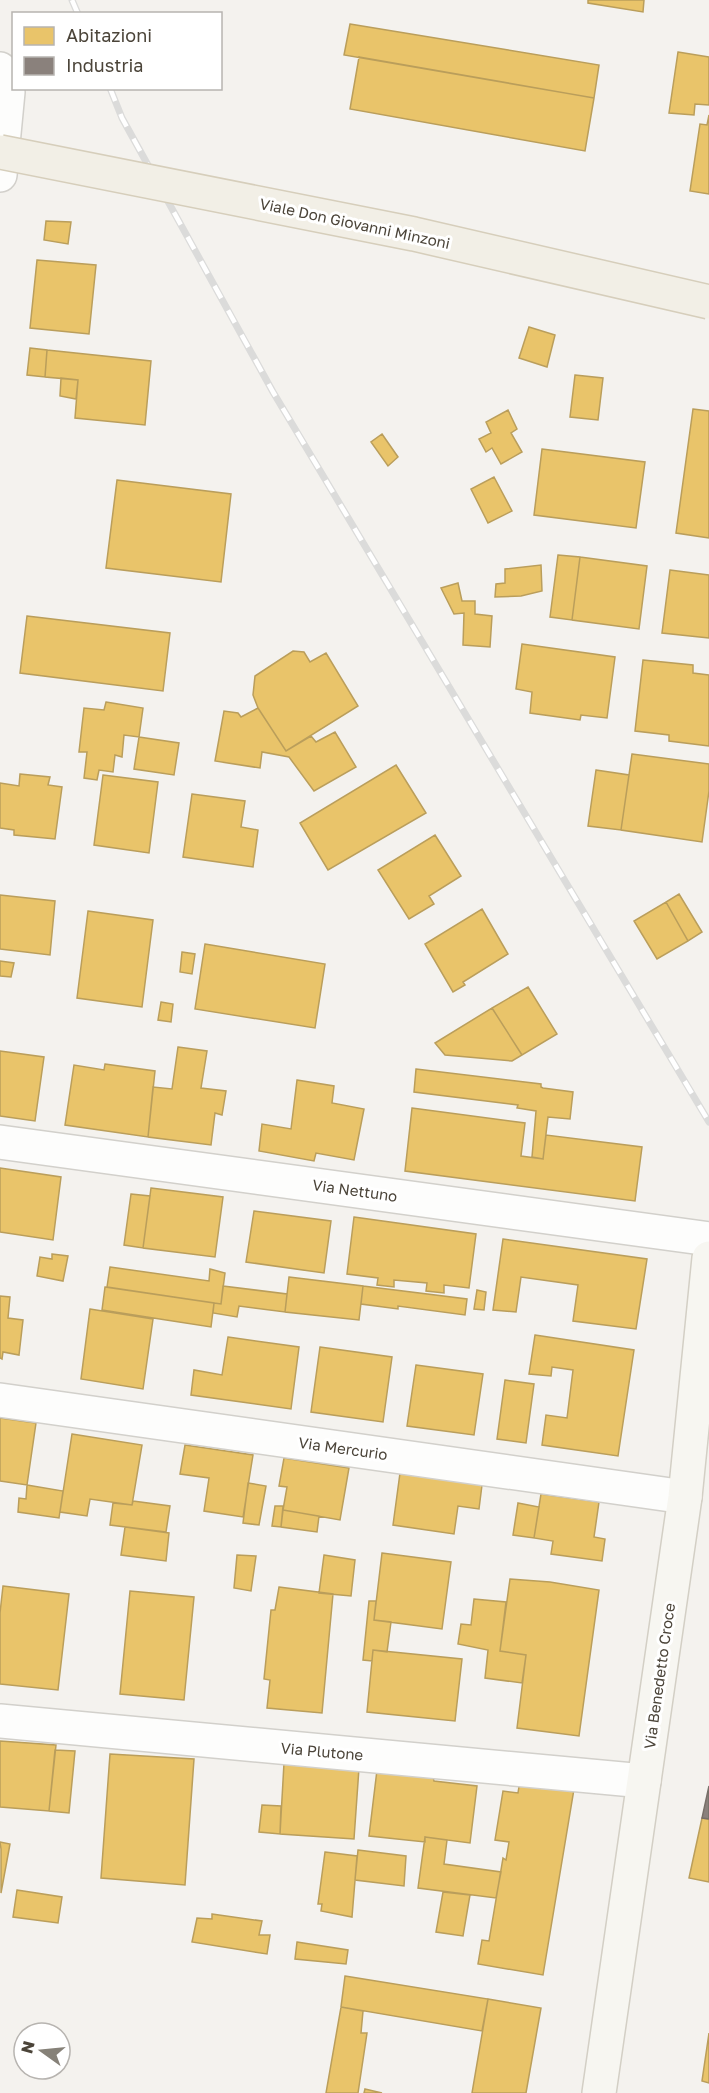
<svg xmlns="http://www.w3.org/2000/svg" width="709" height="2093" viewBox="0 0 709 2093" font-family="'Golos Text',sans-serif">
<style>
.homes{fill:#e9c46a;stroke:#ba9e5b;stroke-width:1.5}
.industry{fill:#8a817c;stroke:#776f68;stroke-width:1.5}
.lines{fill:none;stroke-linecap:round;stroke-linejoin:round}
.minor-casing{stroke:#d2d0cb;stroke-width:36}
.secondary-casing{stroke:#d3cfc5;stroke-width:36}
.minor{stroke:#fdfdfc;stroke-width:33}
.secondary{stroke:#f7f6f1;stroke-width:33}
.rail-casing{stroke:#dbdbda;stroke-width:7}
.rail{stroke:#fff;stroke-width:4.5;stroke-dasharray:14;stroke-linecap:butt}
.primary-bridge-casing{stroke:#d6cebb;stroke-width:36;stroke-linecap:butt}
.primary-bridge{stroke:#f2efe6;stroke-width:33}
.labels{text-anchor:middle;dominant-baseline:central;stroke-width:6;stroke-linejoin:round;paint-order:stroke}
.street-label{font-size:15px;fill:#4b4439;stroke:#fff}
</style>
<rect width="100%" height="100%" fill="#f4f2ee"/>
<!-- homes -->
<path class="homes" d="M588 0H644L643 12 588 3Z
M350 24 599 65 594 98 344 55Z
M678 52 709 57V105L695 104 694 115 669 113Z
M359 57 594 98 585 151 350 109Z
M709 115V194L690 191 700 124 707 125Z
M46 221 71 222 68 244 44 240Z
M37 260 96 265 89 334 30 328Z
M529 327 555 335 547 367 519 358Z
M30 348 47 350 45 377 27 375Z
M47 350 151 361 145 425 75 418 78 380 45 377Z
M575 375 603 378 598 420 570 417Z
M61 378 78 380 76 399 60 396Z
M693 409 709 411V538L676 533Z
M508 410 517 429 511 433 522 452 501 464 492 448 486 452 479 439 491 433 486 422Z
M382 434 398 457 388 466 371 442Z
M542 449 645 462 636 528 534 515Z
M494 477 512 511 488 523 471 489Z
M117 480 231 494 221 582 106 568Z
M558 555 580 557 572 620 550 617Z
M580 557 647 566 639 629 572 620Z
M541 565 542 591 521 596 495 597 496 584 505 583V569Z
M670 570 709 575V638L662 633Z
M458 583 462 601H475V614L492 616 490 647 463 645 464 613 454 614 441 588Z
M27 616 170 633 163 691 20 673Z
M522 644 615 657 607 718 581 715 580 720 530 713 532 692 516 689Z
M293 651 304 652 310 662 326 653 358 706 286 751 258 708 253 695 255 676Z
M643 660 693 665V673L709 675V746L669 741V735L635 731Z
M106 702 143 708 139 737 124 735 122 757 115 755 113 772 99 770 97 780 84 778 87 752H79L84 708 104 710Z
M258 708 286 751 311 736 316 742 335 732 356 767 314 791 289 757 262 752 260 768 215 761 224 711 238 713 241 717Z
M139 737 179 743 174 775 134 769Z
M632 754 709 764V791L702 842 621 830Z
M396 765 426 813 328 870 300 823Z
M596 770 629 775 621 830 588 826Z
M20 774 50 777 48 785 62 787 55 839 14 835V830L0 828V783L19 786Z
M103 775 158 782 149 853 94 845Z
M192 794 245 801 241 827 258 830 253 867 183 857Z
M435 835 461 876 429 896 434 904 409 919 378 870Z
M679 894 702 932 688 941 666 902Z
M0 895 55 901 50 955 0 949Z
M666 902 688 941 657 959 634 921Z
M482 909 508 954 463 982 465 985 453 992 425 944Z
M88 911 153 920 142 1007 77 998Z
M205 944 325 964 315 1028 195 1009Z
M182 952 195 954 192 974 180 972Z
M0 961 14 963 11 977 0 976Z
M528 987 557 1034 522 1055 492 1008Z
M161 1002 173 1004 171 1022 158 1020Z
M492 1008 522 1055 512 1061 445 1055 435 1043Z
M178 1047 207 1051 201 1088 226 1091 222 1115 215 1113 211 1145 148 1137 153 1087 172 1089Z
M0 1051 44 1057 35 1121 0 1116Z
M105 1064 155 1071 148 1137 65 1125 74 1065 104 1070Z
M416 1069 541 1084V1087L543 1088 573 1092 570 1119 548 1117 543 1159 532 1157 536 1111 517 1108 518 1105 414 1092Z
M297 1080 334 1086 332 1103 364 1109 354 1160 316 1153 314 1161 259 1151 262 1124 291 1129Z
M412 1108 525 1123 521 1156 543 1159 546 1135 642 1147 635 1201 405 1171Z
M0 1168 61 1177 53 1240 0 1232Z
M151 1188 223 1197 215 1257 143 1248Z
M131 1194 150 1196 143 1248 124 1245Z
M254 1211 331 1221 324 1273 246 1262Z
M354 1217 476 1234 469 1288 444 1285V1293L426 1291 427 1283 394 1280V1287L377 1285 378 1278 347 1274Z
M503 1239 647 1259 636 1329 573 1321 578 1285 521 1277 516 1312 493 1310Z
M52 1254 68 1256 63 1281 37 1276 40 1257 52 1259Z
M110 1267 209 1281 210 1269 225 1273 221 1304 107 1287Z
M289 1277 363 1286 359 1320 285 1312Z
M223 1286 287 1294 285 1312 239 1306 237 1317 213 1313 214 1303 221 1304Z
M363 1286 467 1299 465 1315 398 1306V1309L361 1304Z
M105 1287 214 1303 211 1327 102 1310Z
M477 1290 486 1292 484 1310 474 1309Z
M0 1296 10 1297 8 1318 23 1320 19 1355 3 1352 2 1359 0 1358Z
M90 1309 153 1319 143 1389 81 1379Z
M535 1335 634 1350 618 1456 542 1445 546 1415 567 1418 573 1370 552 1367 551 1376 529 1374Z
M228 1337 299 1347 291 1409 191 1395 194 1370 222 1375Z
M320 1347 392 1357 383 1422 311 1412Z
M416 1365 483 1374 474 1435 407 1426Z
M505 1380 534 1384 526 1443 497 1439Z
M0 1418 36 1423 27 1485 0 1481Z
M72 1434 142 1445 132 1505 90 1499 87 1516 60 1512Z
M185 1445 253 1455 243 1517 204 1511 209 1478 180 1474Z
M284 1458 349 1468 340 1520 283 1510 287 1487 279 1486Z
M400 1473 482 1485 479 1509 458 1506 454 1534 393 1525Z
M248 1483 266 1486 259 1525 243 1523Z
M27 1485 63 1491 59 1518 18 1512 19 1498 26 1499Z
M541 1494 599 1502 594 1537 605 1539 602 1561 551 1554 553 1541 534 1538Z
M133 1501 170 1506 166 1532 110 1525 113 1503 132 1505Z
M518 1503 539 1507 534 1538 513 1535Z
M275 1506H283L281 1527 272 1526Z
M283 1510 319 1516 317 1532 281 1527Z
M125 1527 169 1533 166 1561 121 1555Z
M382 1553 451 1562 442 1629 374 1620Z
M237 1555 256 1556 251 1591 234 1588Z
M324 1555 355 1560 351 1596 319 1593Z
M510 1579 550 1582 599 1590 579 1736 517 1728 526 1655 500 1651Z
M3 1586 69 1594 58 1690 0 1684V1613Z
M279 1587 333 1594 322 1713 267 1708 270 1680 264 1679 271 1610H275Z
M130 1591 194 1597 184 1700 120 1694Z
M474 1599 506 1602 500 1651 526 1655 522 1683 485 1678 488 1650 458 1644 461 1624 471 1625Z
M369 1601H376L374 1620 391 1622 387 1652 373 1650 372 1661 363 1660Z
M373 1650 462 1659 455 1721 367 1712Z
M0 1741 56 1745 49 1811 0 1807Z
M55 1750 75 1751 69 1813 49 1811Z
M110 1754 194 1759 185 1885 101 1878Z
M284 1763 359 1768 354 1839 280 1834Z
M377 1770 433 1777 434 1781 477 1786 470 1843 425 1837V1842L369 1836Z
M520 1780 574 1789 543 1975 478 1964 482 1940 489 1941 503 1858 506 1860 509 1842 495 1840 503 1791 518 1793Z
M262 1805 281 1806 280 1834 259 1832Z
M702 1818 709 1819V1882L689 1878Z
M425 1837 447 1840 444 1864 501 1872 496 1898 418 1888Z
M0 1842 10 1844 1 1893V1849Z
M358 1850 406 1856 404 1886 355 1880Z
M325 1852 357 1856 352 1917 321 1911 322 1904H318Z
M17 1890 62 1897 58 1923 13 1917Z
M443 1892 470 1895 463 1936 436 1932Z
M212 1914 262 1921 259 1935H270L267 1954 192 1942 197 1918 212 1919Z
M297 1942 348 1950 346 1964 295 1959Z
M345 1976 488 1999 482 2031 341 2007Z
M488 1999 541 2008 526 2093H472Z
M341 2007 363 2011 361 2033H367L358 2093H326Z
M709 2033V2083L702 2081Z
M365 2089 382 2093H364Z"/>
<!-- industry -->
<path class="industry" d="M709 1786V1819L702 1818Z"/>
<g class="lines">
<!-- minor casing -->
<g class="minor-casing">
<path id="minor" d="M0 69 8 92 0 175
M0 1142 709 1239
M0 1400 685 1497
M0 1721 644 1781"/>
</g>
<!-- secondary casing -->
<g class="secondary-casing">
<path id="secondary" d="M599 2093 685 1497 709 1258"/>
</g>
<!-- minor -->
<use href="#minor" class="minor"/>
<!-- secondary -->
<use href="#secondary" class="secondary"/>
<!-- rail casing -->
<g class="rail-casing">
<path id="rail" d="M72 0 78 14
M110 88 122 118 273 392 709 1122"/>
</g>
<!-- rail -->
<use href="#rail" class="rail"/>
<!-- primary-bridge casing -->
<g class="primary-bridge-casing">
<path id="primary-bridge" d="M0 152 414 234 709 302"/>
</g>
<!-- primary-bridge -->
<use href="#primary-bridge" class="primary-bridge"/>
</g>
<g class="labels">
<!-- street labels -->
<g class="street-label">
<text transform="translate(355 223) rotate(12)">Viale Don Giovanni Minzoni</text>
<text transform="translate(355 1190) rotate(8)">Via Nettuno</text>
<text transform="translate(343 1448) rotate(8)">Via Mercurio</text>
<text transform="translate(659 1676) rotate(-82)">Via Benedetto Croce</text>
<text transform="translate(322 1751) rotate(5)">Via Plutone</text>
</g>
</g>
<!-- legend -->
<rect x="12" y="12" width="210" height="78" fill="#ffffff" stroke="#b7b4b0" stroke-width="1.5"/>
<rect x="24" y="27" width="30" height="18" fill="#e9c46a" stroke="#b7b4b0" stroke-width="1.5"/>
<text x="66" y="42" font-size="18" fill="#4b4439">Abitazioni</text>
<rect x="24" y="57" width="30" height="18" fill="#8a817c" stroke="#b7b4b0" stroke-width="1.5"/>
<text x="66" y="72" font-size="18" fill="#4b4439">Industria</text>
<!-- north arrow -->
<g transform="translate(42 2051) rotate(285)"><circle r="28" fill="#ffffff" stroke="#b7b4b0" stroke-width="1.5"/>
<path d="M0-4.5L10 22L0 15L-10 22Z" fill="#868178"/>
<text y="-9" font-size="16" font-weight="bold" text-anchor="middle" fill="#4b4439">N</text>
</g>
</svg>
